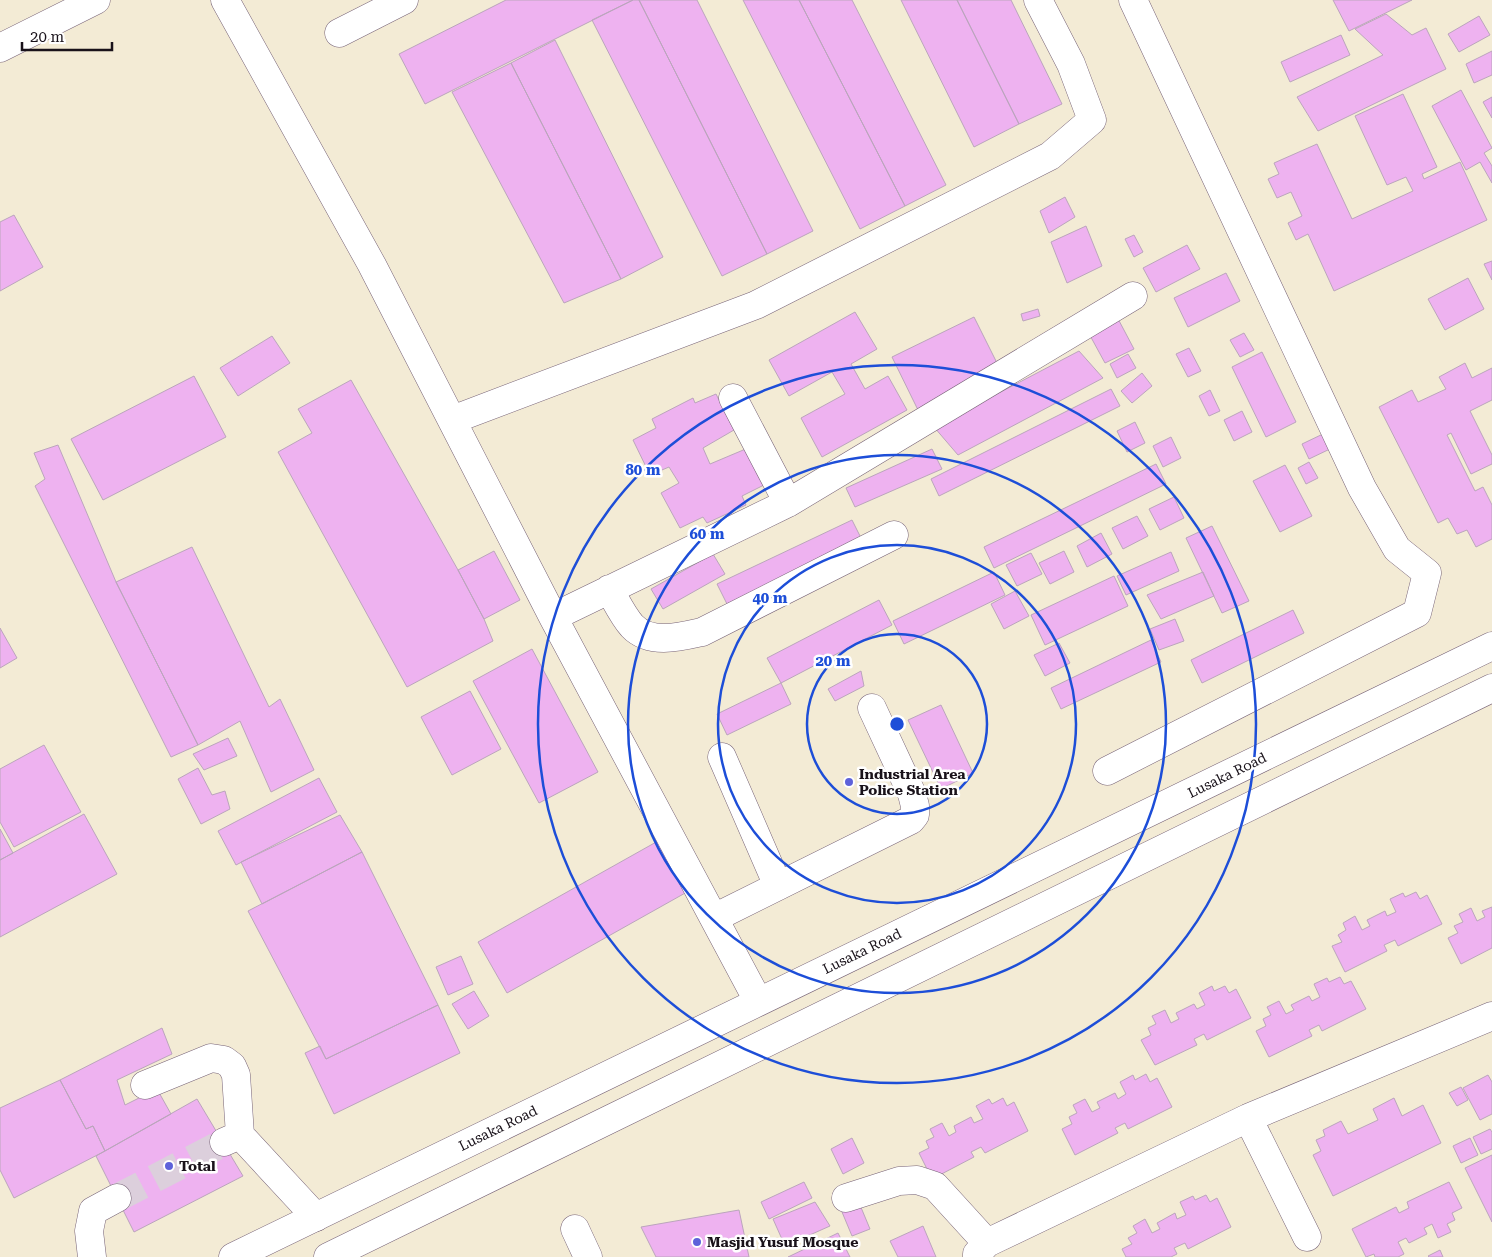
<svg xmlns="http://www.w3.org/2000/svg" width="1492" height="1257" viewBox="0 0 1492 1257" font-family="'Roboto Serif',serif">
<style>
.industrial{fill:#f3ebd5}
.building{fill:#eeb2f0;stroke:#bba5bc}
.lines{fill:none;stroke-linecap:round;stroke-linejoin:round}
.minor-tunnel{stroke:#dccfdc;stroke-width:28;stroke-dasharray:28 14;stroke-linecap:butt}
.minor-casing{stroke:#776377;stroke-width:29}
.major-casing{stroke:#776377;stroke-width:29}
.minor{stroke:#fff;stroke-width:28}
.major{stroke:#fff;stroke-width:28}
.ring{fill:none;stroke:#1d4ed8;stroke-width:2.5}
.poi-dot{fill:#5e62da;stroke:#fff;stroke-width:2}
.labels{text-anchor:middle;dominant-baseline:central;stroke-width:5;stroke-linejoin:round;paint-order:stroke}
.poi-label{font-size:14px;font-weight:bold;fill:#19121a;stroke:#fff;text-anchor:start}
.street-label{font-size:14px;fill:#19121a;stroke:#fff}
.centre{fill:#1d4ed8;stroke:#fff;stroke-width:2.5}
.ring-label{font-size:15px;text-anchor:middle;font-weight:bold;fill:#1d4ed8;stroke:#fff;stroke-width:5;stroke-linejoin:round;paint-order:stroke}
</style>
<rect width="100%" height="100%" fill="#fef0fe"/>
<!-- industrial -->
<path class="industrial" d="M0 0H1492V1257H0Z"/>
<!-- building -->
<path class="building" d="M506 0H633L425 104 399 54Z
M633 0H639L767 254 722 276 592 20Z
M639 0H697L813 231 767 254Z
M743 0H799L905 206 860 229Z
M799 0H852L946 185 905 206Z
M901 0H957L1019 124 974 147Z
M957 0H1011L1062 104 1019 124Z
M1333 0H1412L1349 31Z
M1386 14 1412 35 1426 28 1446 69 1318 131 1297 97 1383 55 1355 29Z
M1479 16 1490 35 1459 52 1448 34Z
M1341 35 1350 55 1290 82 1281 62Z
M555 40 663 257 621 279 511 63Z
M1492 51V75L1474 83 1466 64Z
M511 63 621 279 564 303 452 92Z
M1461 90 1492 148 1484 153 1492 166V183L1480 162 1466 170 1432 106Z
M1403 94 1437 167 1422 174 1424 179 1460 162 1487 220 1334 291 1308 234 1296 240 1288 223 1302 216 1291 192 1277 198 1268 179 1279 174 1274 163 1317 144 1352 219 1413 191 1406 177 1387 185 1355 116Z
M1492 97V118L1483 102Z
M1065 197 1075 217 1049 233 1040 211Z
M14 215 43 267 0 291V222Z
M1086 226 1102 266 1067 283 1051 242Z
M1134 235 1143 252 1134 257 1125 239Z
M1187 245 1200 269 1156 292 1143 268Z
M1492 261V280L1484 264Z
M1226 273 1240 301 1188 327 1174 298Z
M1468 278 1484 309 1445 330 1428 299Z
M1038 309 1040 316 1023 321 1021 314Z
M855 312 877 349 851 364 865 389 888 376 907 410 822 457 801 418 845 394 832 372 789 396 769 360Z
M1116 315 1134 349 1105 363 1087 330Z
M974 317 1000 369 918 410 892 357Z
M1244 333 1254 350 1240 357 1230 340Z
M272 336 290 363 238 396 220 368Z
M1189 348 1201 371 1188 377 1176 354Z
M1079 351 1103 378 958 455 934 427Z
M1262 352 1296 422 1266 437 1232 367Z
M1128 354 1136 368 1117 378 1110 364Z
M1465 363 1472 378 1492 368V400L1470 411 1492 455V464L1471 474 1451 433 1447 435 1475 491 1483 487 1492 505V539L1476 547 1467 530 1457 534 1448 518 1438 523 1379 407 1412 390 1418 402 1446 389 1439 377Z
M1142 373 1152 386 1132 403 1121 391Z
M194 376 226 437 103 500 71 439Z
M351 380 458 570 484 619 493 641 407 687 278 452 312 433 298 409Z
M1111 389 1120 406 939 496 931 479Z
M1210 390 1220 411 1209 416 1199 396Z
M716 394 734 430 703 448 710 464 748 448 764 485 742 496 746 505 707 523 703 517 680 528 661 493 679 483 669 467 650 475 633 440 656 428 652 419 693 398 695 403Z
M1242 411 1252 432 1234 441 1224 420Z
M1135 422 1145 443 1127 452 1117 431Z
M1325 433 1332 448 1309 459 1302 444Z
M1171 437 1181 458 1163 467 1153 446Z
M58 445 116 582 198 745 171 757 35 486 45 479 34 453Z
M932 449 942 469 855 507 846 488Z
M1309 462 1318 478 1306 484 1298 468Z
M1156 464 1166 484 994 568 984 547Z
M1285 465 1312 516 1280 532 1253 481Z
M1174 497 1184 518 1160 530 1149 509Z
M1137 516 1148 536 1123 549 1112 528Z
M852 520 862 540 727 604 717 584Z
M1212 526 1249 601 1222 613 1186 538Z
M1101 533 1112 554 1087 567 1077 546Z
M192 547 269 707 280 699 314 770 271 792 240 721 198 745 116 582Z
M494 551 520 600 484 619 458 570Z
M1064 551 1074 572 1050 584 1039 563Z
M1171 552 1179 571 1126 595 1117 576Z
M1031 553 1042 574 1017 586 1006 565Z
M713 554 725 574 663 609 651 589Z
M994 572 1005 595 904 644 893 621Z
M1203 572 1214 596 1161 619 1147 595Z
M1114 576 1128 606 1045 645 1031 615Z
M1015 591 1029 616 1004 629 991 604Z
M879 600 892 625 781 683 767 658Z
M1293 610 1304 633 1202 683 1191 660Z
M1175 619 1184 641 1159 650 1150 629Z
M0 628 17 658 0 668Z
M1151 640 1161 662 1061 709 1051 688Z
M1059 643 1070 663 1045 676 1034 655Z
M532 649 598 772 539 803 473 681Z
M861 671 864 686 835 701 828 689Z
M781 683 791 704 727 735 717 714Z
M470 691 501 749 452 775 421 717Z
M941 705 973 773 941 789 908 720Z
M228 738 237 756 204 770 193 754Z
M44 745 81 812 14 847 0 822V769Z
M198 768 212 795 225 791 230 809 201 824 178 779Z
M319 778 337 812 236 865 218 831Z
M84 814 117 874 0 937V860Z
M340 815 362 852 262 904 241 862Z
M0 829 13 853 0 860Z
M658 841 687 892 507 993 478 942Z
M362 852 438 1005 326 1059 248 911Z
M1416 892 1420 899 1427 895 1442 924 1398 946 1395 940 1384 945 1387 951 1345 972 1332 946 1342 942 1338 935 1346 930 1343 923 1355 916 1362 930 1370 926 1367 920 1385 911 1387 916 1396 912 1390 899 1403 893 1405 897Z
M1492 907V948L1461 964 1448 938 1458 933 1454 926 1463 922 1459 914 1471 908 1477 921 1485 917 1482 911Z
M461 956 473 984 448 995 436 967Z
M1340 977 1344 984 1351 981 1366 1009 1322 1031 1319 1025 1309 1030 1312 1036 1269 1057 1256 1031 1266 1026 1263 1019 1271 1015 1267 1007 1279 1001 1286 1014 1294 1010 1291 1005 1309 996 1312 1001 1320 997 1314 984 1327 978 1329 982Z
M1212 986 1214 991 1225 986 1229 993 1236 989 1251 1018 1207 1040 1204 1034 1194 1039 1197 1045 1155 1065 1141 1040 1151 1035 1148 1028 1156 1024 1152 1016 1165 1010 1171 1023 1179 1019 1176 1013 1194 1004 1197 1009 1205 1005 1199 993Z
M474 991 489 1016 468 1029 452 1004Z
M438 1005 460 1053 334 1114 305 1053 320 1046 326 1059Z
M162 1028 172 1054 117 1080 125 1105 157 1089 171 1114 105 1151 93 1126 86 1129 60 1080Z
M1146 1074 1150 1082 1157 1078 1172 1107 1128 1129 1125 1123 1115 1128 1118 1133 1075 1155 1062 1129 1072 1124 1069 1117 1077 1113 1073 1105 1085 1099 1092 1112 1100 1108 1097 1102 1115 1093 1118 1099 1126 1094 1120 1082 1133 1075 1135 1080Z
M1488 1075 1492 1082V1114L1480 1120 1463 1088Z
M60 1080 86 1129 93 1126 105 1151 14 1198 0 1170V1108Z
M1461 1087 1468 1100 1457 1106 1449 1093Z
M1003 1098 1007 1106 1014 1102 1028 1131 985 1153 981 1147 971 1152 974 1157 932 1179 919 1153 929 1148 926 1141 934 1137 930 1129 942 1123 949 1136 956 1132 954 1126 971 1117 974 1123 983 1119 976 1106 989 1099 992 1104Z
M1394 1098 1402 1116 1423 1105 1441 1143 1333 1196 1313 1155 1321 1151 1316 1140 1325 1136 1323 1130 1341 1121 1348 1134 1378 1120 1373 1109Z
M197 1099 243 1176 134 1232 96 1156Z
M1490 1129 1492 1132V1149L1481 1154 1473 1137Z
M852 1138 864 1163 843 1174 831 1149Z
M1470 1138 1478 1155 1461 1163 1453 1146Z
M1492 1155V1222L1465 1168Z
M804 1182 812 1198 769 1219 761 1202Z
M1449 1182 1462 1208 1452 1213 1455 1220 1447 1224 1451 1232 1438 1238 1432 1224 1424 1228 1427 1234 1409 1243 1406 1238 1398 1242 1404 1254 1398 1257H1375L1374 1254 1366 1257 1352 1229 1396 1207 1399 1213 1409 1208 1407 1202Z
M1206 1195 1210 1202 1217 1198 1231 1227 1188 1249 1185 1243 1174 1248 1177 1254 1171 1257H1126L1122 1249 1132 1244 1128 1238 1137 1233 1133 1226 1145 1219 1152 1233 1160 1229 1157 1223 1175 1213 1177 1219 1186 1215 1180 1202 1193 1196 1195 1200Z
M815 1202 830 1226 785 1246 773 1219Z
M860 1205 870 1229 852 1236 842 1212Z
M739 1210 749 1257H656L641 1227Z
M923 1226 936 1257H898L890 1241Z
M838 1233 850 1257H788Z
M1440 1250 1443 1257H1429L1428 1256Z"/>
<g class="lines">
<!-- minor-tunnel -->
<path class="minor-tunnel" d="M117 1198 223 1143"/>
<!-- minor casing -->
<g class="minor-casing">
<path id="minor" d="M225 0 372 265 553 617 758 1001
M339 33 404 0
M0 48 96 0
M733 398 788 503
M452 420 756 305 1050 156 1092 120 1071 64 1038 0
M609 589C616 601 623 616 632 626 650 645 680 637 702 632L894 535
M553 617 788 503 1133 296
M722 757 778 886
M1107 771 1417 613 1427 573 1397 549 1362 488 1133 0
M714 918 911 820 915 815V806L912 794 872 708
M145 1085 211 1058 224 1060 232 1066 236 1075 240 1135
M1248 1118 1307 1237
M224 1142 240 1135 316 1217
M846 1198 899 1181 917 1180 935 1186 987 1243
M575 1229 588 1257
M92 1257 89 1231 93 1211 117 1198
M977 1257V1254L987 1243 1248 1118 1492 1016"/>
</g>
<!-- major casing -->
<g class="major-casing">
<path id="major" d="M233 1257 1492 646
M328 1257 1492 688"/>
</g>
<!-- minor -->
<use href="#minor" class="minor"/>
<!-- major -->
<use href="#major" class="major"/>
</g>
<!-- distance rings -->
<g class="ring">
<circle cx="897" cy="724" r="90"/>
<circle cx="897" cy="724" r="179"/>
<circle cx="897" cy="724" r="269"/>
<circle cx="897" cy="724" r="359"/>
</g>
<!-- markers -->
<g class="poi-dot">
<circle cx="849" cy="782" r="5"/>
<circle cx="169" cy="1166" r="5"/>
<circle cx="697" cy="1242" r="5"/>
</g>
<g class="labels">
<!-- poi labels -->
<g class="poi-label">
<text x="859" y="774">Industrial Area<tspan x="859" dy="16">Police Station</tspan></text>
<text x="179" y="1166">Total</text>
<text x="707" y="1242">Masjid Yusuf Mosque</text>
</g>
<!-- street labels -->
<g class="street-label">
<text transform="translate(1227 775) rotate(-26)">Lusaka Road</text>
<text transform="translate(862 951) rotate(-26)">Lusaka Road</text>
<text transform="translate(498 1128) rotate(-26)">Lusaka Road</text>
</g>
</g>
<circle cx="897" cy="724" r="8" class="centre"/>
<g class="ring-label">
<text x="643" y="475">80 m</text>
<text x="707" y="539">60 m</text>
<text x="770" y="603">40 m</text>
<text x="833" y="666">20 m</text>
</g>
<!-- scale -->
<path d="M22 42v8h90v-8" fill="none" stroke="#19121a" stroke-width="2.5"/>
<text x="30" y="42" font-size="15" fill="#19121a" stroke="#ffffff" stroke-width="4" paint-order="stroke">20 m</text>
</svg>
